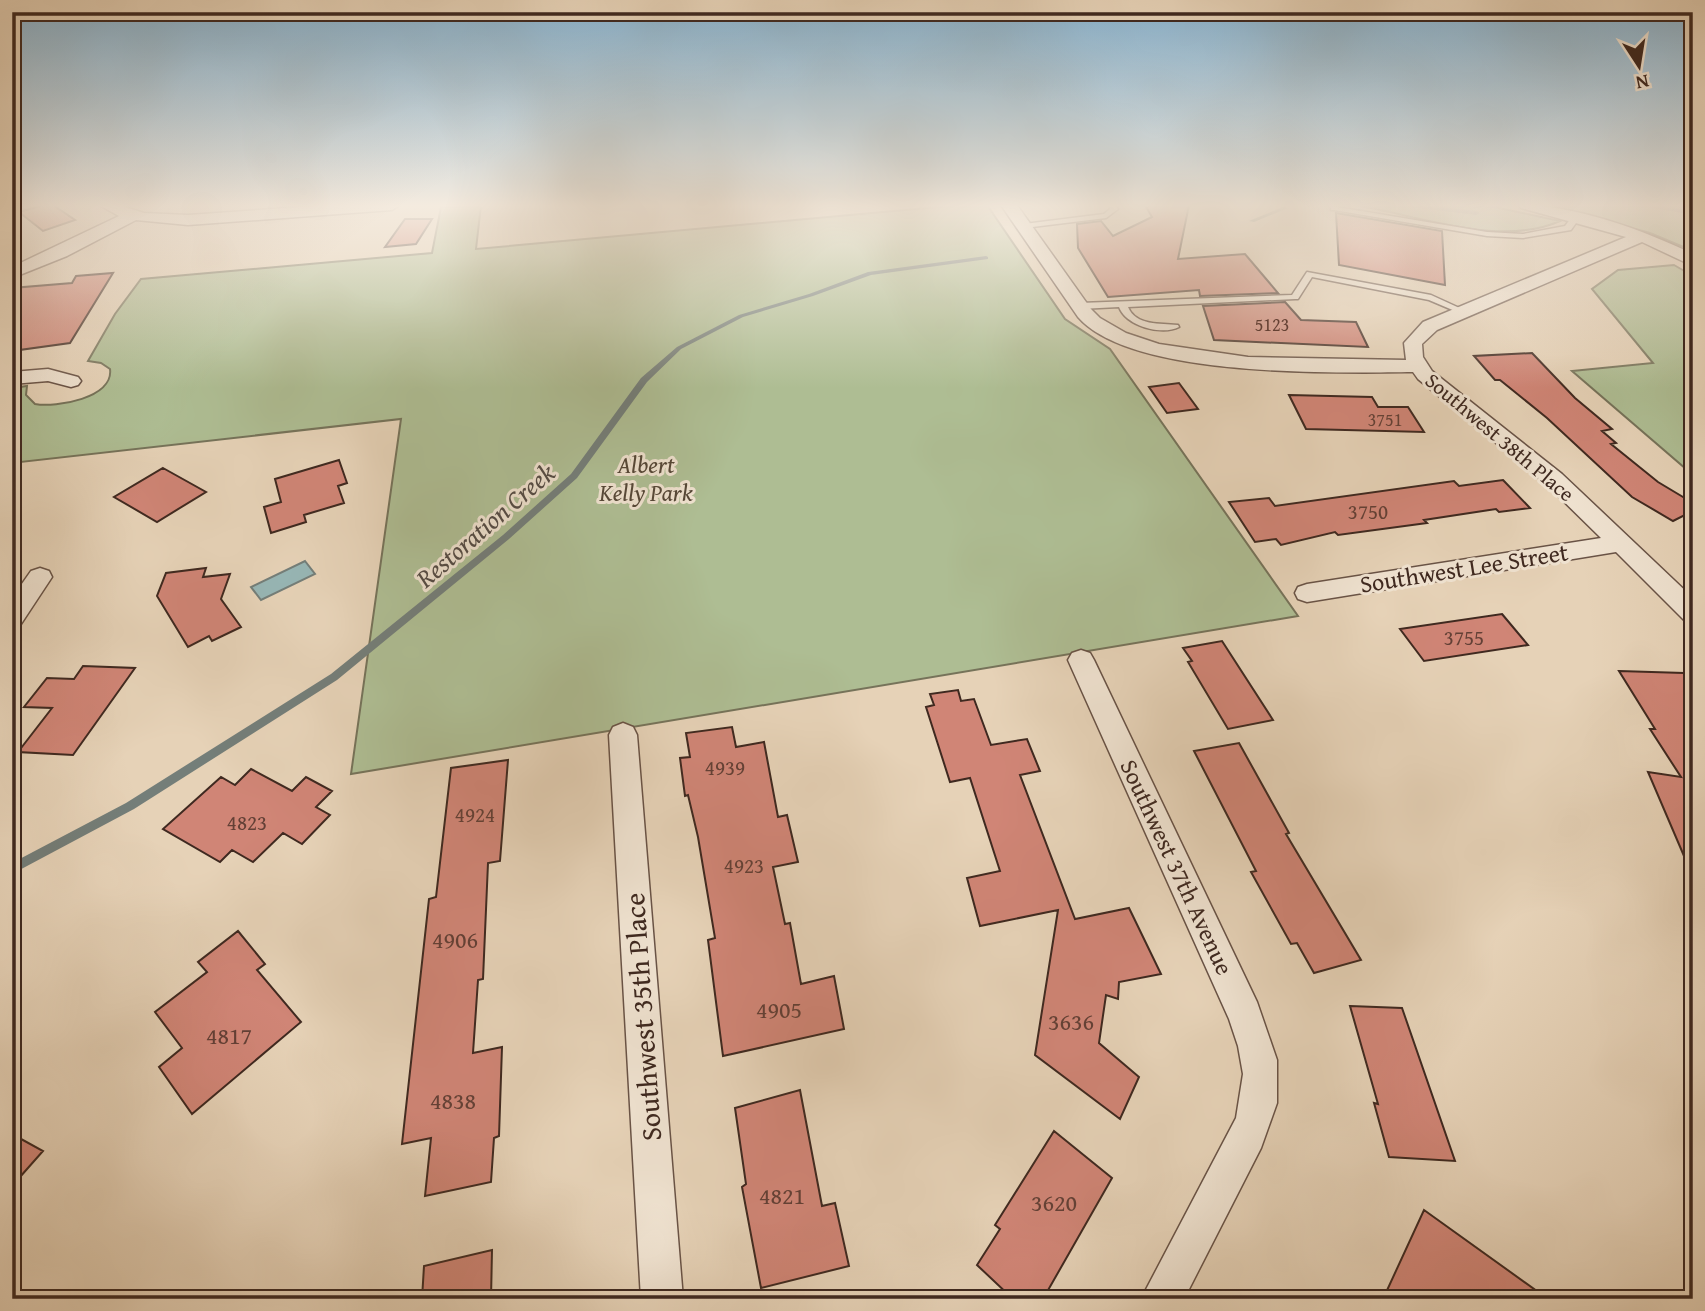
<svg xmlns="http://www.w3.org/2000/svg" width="1705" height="1311" viewBox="0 0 1705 1311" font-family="'Gentium Book Plus',serif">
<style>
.green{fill:#aebd93;stroke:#76735a;stroke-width:2}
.water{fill:#97b6b5;stroke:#747e79;stroke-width:2}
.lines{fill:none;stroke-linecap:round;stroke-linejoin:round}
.stream{fill:#747e79;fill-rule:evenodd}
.building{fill:#d08576;stroke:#3f2920;stroke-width:2}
.lane-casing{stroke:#695346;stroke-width:3}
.street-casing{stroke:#695346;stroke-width:3}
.lane{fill:#efe2d0;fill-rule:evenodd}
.street{fill:#efe2d0;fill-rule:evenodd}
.labels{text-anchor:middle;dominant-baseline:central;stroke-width:6;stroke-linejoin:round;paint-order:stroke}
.far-number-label{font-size:18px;fill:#634036}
.far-street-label{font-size:21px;fill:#3f2920;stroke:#efe2d0}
.number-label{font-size:21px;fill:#634036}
.park-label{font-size:24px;font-style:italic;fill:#554737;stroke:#efe2d0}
.street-label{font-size:24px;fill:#3f2920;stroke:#efe2d0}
.near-number-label{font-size:24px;fill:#634036}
.water-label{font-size:26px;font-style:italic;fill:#554c45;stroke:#efe2d0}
.near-street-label{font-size:28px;fill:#3f2920;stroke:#efe2d0}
</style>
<rect width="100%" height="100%" fill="#e6d2b7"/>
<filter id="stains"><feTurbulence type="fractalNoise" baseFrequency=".00286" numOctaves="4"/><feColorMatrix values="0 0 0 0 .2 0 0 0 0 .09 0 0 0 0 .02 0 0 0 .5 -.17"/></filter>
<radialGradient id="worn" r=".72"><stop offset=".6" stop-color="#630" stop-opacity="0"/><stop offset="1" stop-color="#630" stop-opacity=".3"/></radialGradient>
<!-- green -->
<path class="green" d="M481 205 476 249 960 205H987L1065 319 1110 349 1298 616 351 774 401 419 12 463V399L20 387 27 386 26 395 35 404C56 408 114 398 110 369L101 363 88 361 115 314 141 279 432 253 441 207Z
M1355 205H1485L1560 221C1500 248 1417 215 1355 205Z
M1547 205H1693V251L1650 233Z
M1674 265 1693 276V475L1572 371 1653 363 1592 289 1618 270Z"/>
<!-- water -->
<path class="water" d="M305 561 315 574 261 600 251 587Z"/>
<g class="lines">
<!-- stream -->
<path class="stream" d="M1411 205H1424L1476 211 1479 213 1476 215 1414 207Z
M1563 205H1591L1588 207 1561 208 1560 207Z
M1638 205H1649L1693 211V215Z
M1283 207 1288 208 1254 222 1249 221Z
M986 256 988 257V259L871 275 813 296 743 317 681 349 647 382 577 478 509 539 337 680 134 809 12 874V863L126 803 331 674 503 535 571 474 641 378 677 347 739 315 809 294 868 272Z"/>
</g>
<!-- building -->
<path class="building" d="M44 205H53L75 220 43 231 19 212Z
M1145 205H1189L1178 259 1245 254 1278 293 1200 296 1199 290 1108 297 1078 248 1077 224 1101 221 1113 236 1152 217Z
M1336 213 1442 231 1445 285 1339 265Z
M405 219H432L416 244 385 247Z
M113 273 70 343 12 351V288L72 283 76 276Z
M1285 302 1301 320 1356 322 1368 347 1214 340 1203 306Z
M1532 353 1575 398 1612 429 1602 431 1616 443 1611 444 1658 482 1693 503V511L1673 521 1632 497 1547 418 1500 380H1495L1474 356Z
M1179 383 1198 409 1167 413 1149 387Z
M1289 395 1372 397 1378 407H1408L1424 432 1306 429Z
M339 460 347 483 338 486 344 503 304 515 306 522 271 533 264 507 281 502 275 479Z
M163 468 206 492 157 522 114 497Z
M1503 480 1530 508 1499 512 1496 509 1424 520 1427 523 1338 535 1335 532 1281 545 1276 539 1255 542 1229 502 1269 498 1275 506 1454 481 1459 486Z
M206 568 203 577 230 574 221 599 241 627 212 641 209 636 188 647 157 596 166 573Z
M1502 614 1528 645 1424 661 1400 629Z
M1222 641 1273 720 1228 729 1188 662 1192 661 1183 648Z
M83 666 135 668 73 755 18 752 52 708 24 707 47 678 74 679Z
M1619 671 1684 673 1693 686V877L1648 772 1681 777 1650 729H1655Z
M958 690 961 701 974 699 991 745 1027 739 1040 771 1020 775 1075 919 1129 908 1161 974 1119 982 1118 999 1106 995 1099 1043 1139 1077 1120 1119 1035 1055 1058 910 980 926 967 878 1000 871 970 778 950 782 926 707 934 705 930 694Z
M732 727 736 747 764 742 778 817 787 815 798 862 773 867 785 924 790 923 801 984 834 976 844 1029 723 1056 708 940 715 938 698 837 688 795 685 796 680 758 690 757 686 733Z
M1239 743 1289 833 1286 834 1361 960 1314 973 1297 943 1291 944 1251 872 1256 871 1194 751Z
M508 760 500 861 488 863 483 979 478 980 473 1053 502 1047 499 1136 494 1138 491 1182 425 1196 431 1138 402 1144 429 899 436 897 451 768Z
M251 769 292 791 306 777 332 791 316 807 330 815 302 844 283 833 253 862 232 850 220 862 163 829 221 777 235 785Z
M238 931 265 964 257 970 301 1022 192 1114 159 1067 182 1048 155 1012 207 972 198 962Z
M1350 1006 1402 1008 1455 1161 1389 1157 1374 1103 1378 1104Z
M800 1090 822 1206 835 1203 849 1266 761 1288 742 1187 746 1184 735 1108Z
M1054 1131 1112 1178 1043 1299H1013L977 1265 1000 1229 995 1225Z
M12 1134 43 1151 12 1186Z
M1424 1210 1548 1299H1383Z
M492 1250 491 1299H422L424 1266Z"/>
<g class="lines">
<!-- lane casing -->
<g class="lane-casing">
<path id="lane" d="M1109 205H1115L1118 209 1106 218 1024 228 1020 226 1024 224 1104 214 1110 209Z
M1331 206 1487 232 1523 234 1565 226 1574 214 1581 216 1571 230 1523 238 1487 236 1334 210H1331Z
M1307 272 1431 295 1466 311 1462 314 1429 300 1312 277 1298 299H1295L1128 307C1136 326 1160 323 1178 325L1179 327C1162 336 1126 326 1119 307L1080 309 1076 306 1080 303 1292 295Z"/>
</g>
<!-- street casing -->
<g class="street-casing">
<path id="street" d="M99 205H119L144 213 188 215 328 205H400L392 210 188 225 136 220 67 256 12 278V267L119 216Z
M1001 205H1017L1091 309 1100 318 1126 333 1159 344 1248 357 1406 360 1404 343 1423 322 1626 237 1521 208 1519 205C1575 205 1643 230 1693 254V266L1642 242 1437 330 1422 344 1423 357 1432 371 1562 474 1693 598V622L1684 620 1616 552 1307 602 1298 599 1295 593 1298 587 1307 584 1601 538 1546 484 1418 379 1413 372C1335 373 1131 378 1078 317Z
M48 369 78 377 81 381 78 385 71 387 48 381 12 384V372Z
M40 568 49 571 52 577 21 624 12 626V598L31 571Z
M1081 650 1090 653 1094 660 1257 1002 1277 1060V1103L1261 1148 1184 1299H1141L1236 1118 1243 1074 1238 1046 1229 1019 1068 660 1072 653Z
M623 723 633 727 637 735 683 1299H641L609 735 613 727Z"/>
</g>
<!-- lane -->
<use href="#lane" class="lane"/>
<!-- street -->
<use href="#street" class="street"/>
</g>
<!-- sky -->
<linearGradient id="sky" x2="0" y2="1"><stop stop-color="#87b5d4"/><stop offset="0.53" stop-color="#f4ebdf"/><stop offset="1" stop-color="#f4ebdf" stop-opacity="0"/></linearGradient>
<rect width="1705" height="388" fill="url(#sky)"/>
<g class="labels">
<!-- far-number labels -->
<g class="far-number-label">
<text x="1272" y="324">5123</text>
<text x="1385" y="419">3751</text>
</g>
<!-- far-street labels -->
<g class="far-street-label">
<text transform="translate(1500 437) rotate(40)">Southwest 38th Place</text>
</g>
<!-- number labels -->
<g class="number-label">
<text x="1368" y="511">3750</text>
<text x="1464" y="637">3755</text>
<text x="725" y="767">4939</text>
<text x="475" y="814">4924</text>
<text x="247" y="822">4823</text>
<text x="744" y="865">4923</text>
</g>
<!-- park labels -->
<g class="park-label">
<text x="646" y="464">Albert<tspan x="646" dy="28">Kelly Park</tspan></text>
</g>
<!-- street labels -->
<g class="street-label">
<text transform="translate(1464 568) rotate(-9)">Southwest Lee Street</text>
<text transform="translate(1177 867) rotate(65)">Southwest 37th Avenue</text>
</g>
<!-- near-number labels -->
<g class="near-number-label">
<text x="455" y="939">4906</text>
<text x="779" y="1009">4905</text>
<text x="1071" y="1021">3636</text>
<text x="229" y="1035">4817</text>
<text x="453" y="1100">4838</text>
<text x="782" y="1195">4821</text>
<text x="1054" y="1202">3620</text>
</g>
<!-- water labels -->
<g class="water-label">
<text transform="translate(485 525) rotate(-41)">Restoration Creek</text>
</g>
<!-- near-street labels -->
<g class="near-street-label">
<text transform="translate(642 1017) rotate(-94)">Southwest 35th Place</text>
</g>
</g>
<!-- margin -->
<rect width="1705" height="1311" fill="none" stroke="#e6d2b7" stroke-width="42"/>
<rect x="14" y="14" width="1677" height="1283" fill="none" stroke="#3f2920" stroke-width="3.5"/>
<rect x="21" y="21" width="1663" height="1269" fill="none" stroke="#3f2920" stroke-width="2"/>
<!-- north arrow -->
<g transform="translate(1639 66) rotate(168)" stroke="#efe2d0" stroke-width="5" paint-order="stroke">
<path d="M0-5L12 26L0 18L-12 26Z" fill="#3f2920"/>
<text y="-10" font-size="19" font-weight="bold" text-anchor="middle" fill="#3f2920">N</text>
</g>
<rect width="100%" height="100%" filter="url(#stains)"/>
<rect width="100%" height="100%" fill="url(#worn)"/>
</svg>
